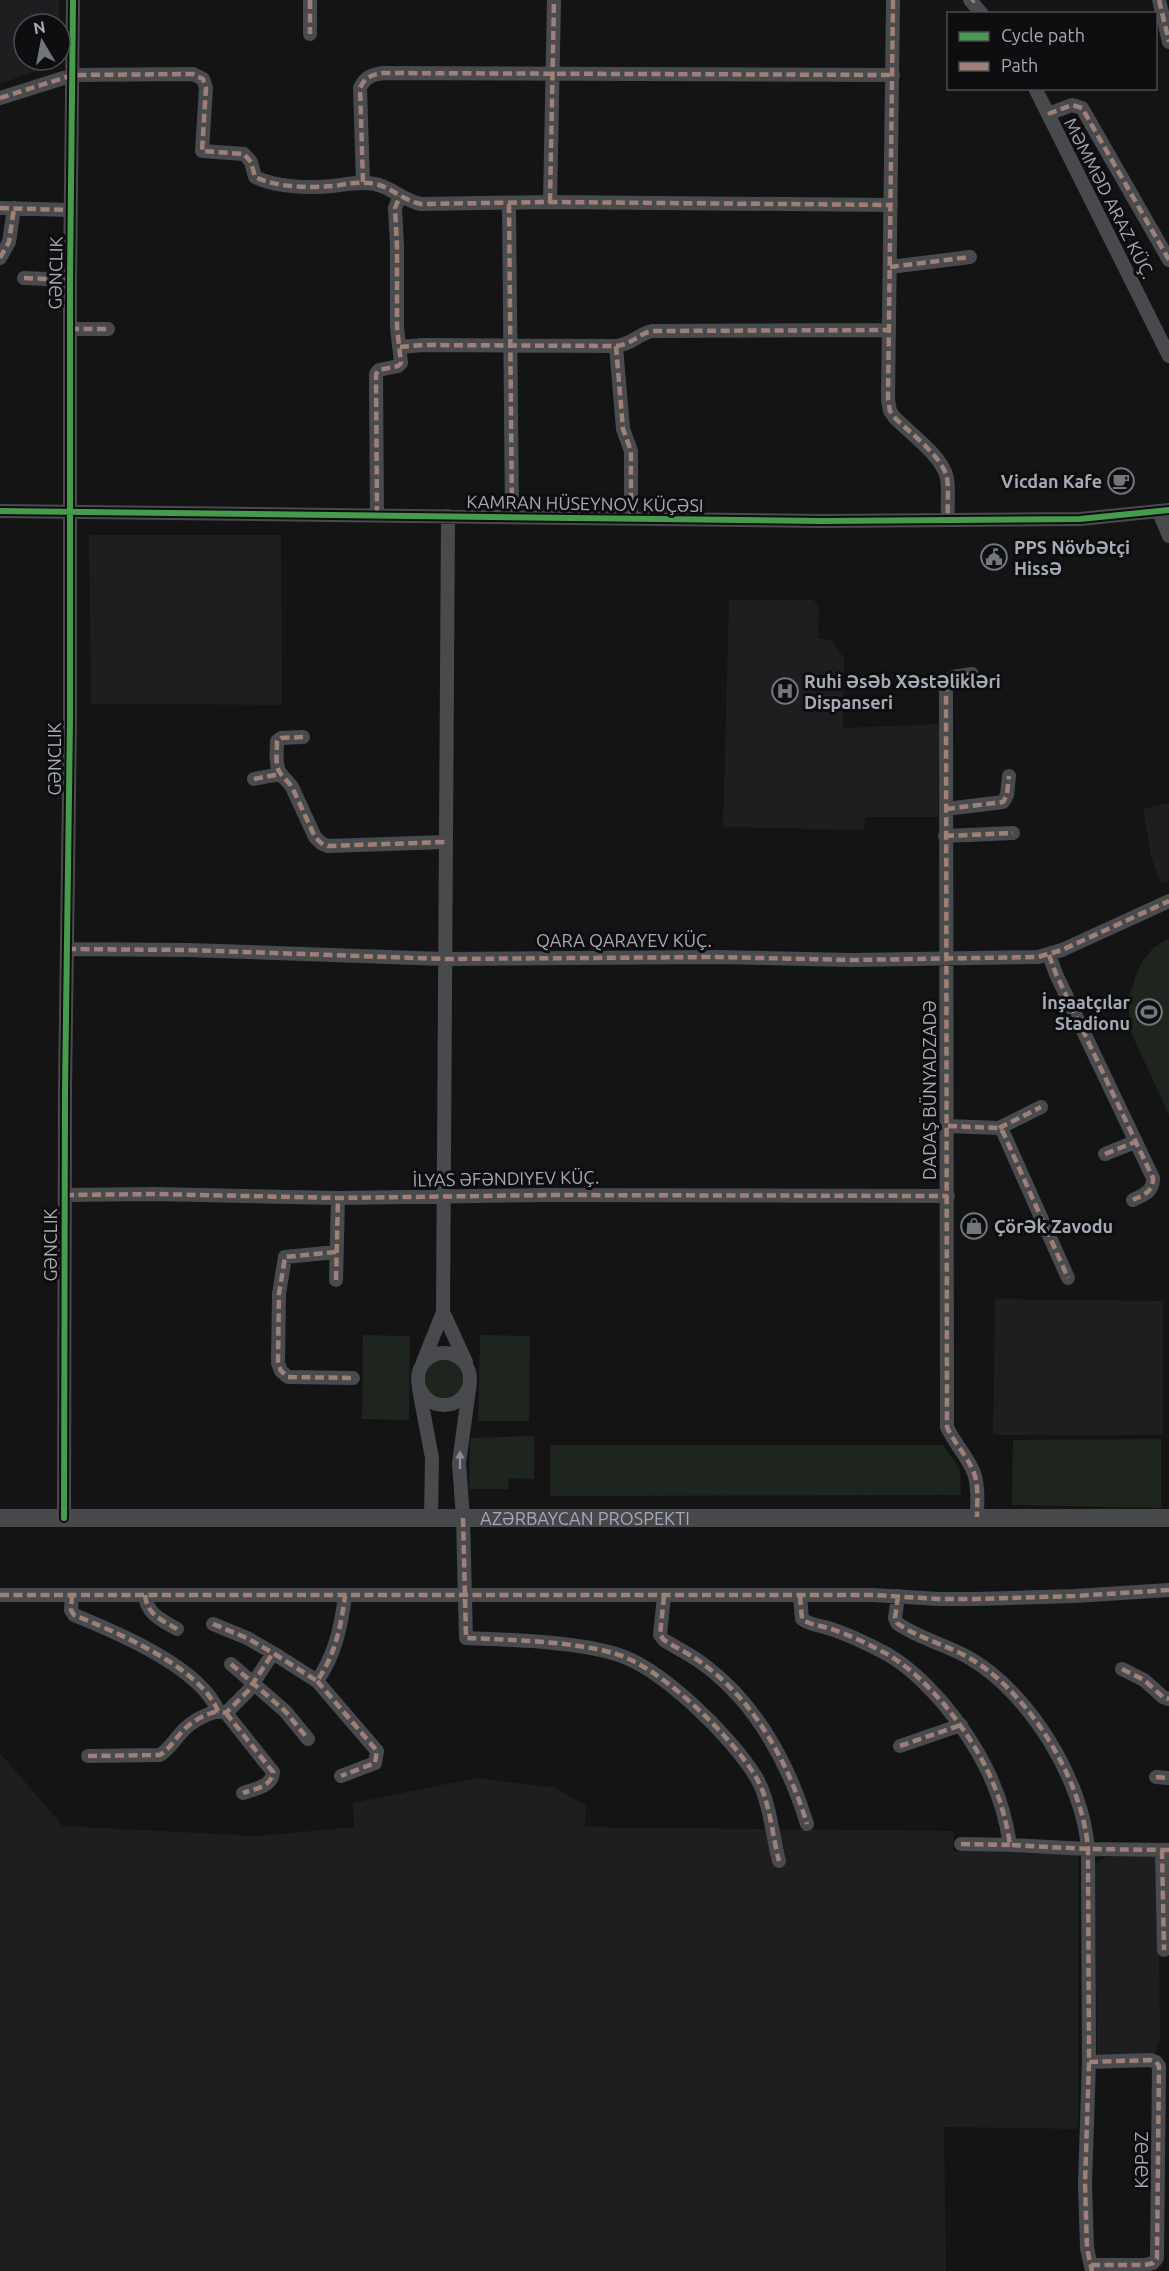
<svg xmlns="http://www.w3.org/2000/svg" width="1169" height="2271" viewBox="0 0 1169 2271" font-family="Ubuntu,sans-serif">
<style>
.built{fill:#1e1e20}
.green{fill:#1e241e}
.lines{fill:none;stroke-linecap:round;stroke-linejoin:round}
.street{stroke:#484a4d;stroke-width:14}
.secondary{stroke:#47484b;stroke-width:18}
.quiet{stroke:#9e8076;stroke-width:4.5;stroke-dasharray:9 4.5;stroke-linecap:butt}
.cycleway-casing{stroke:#0e0e10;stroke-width:10}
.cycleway{stroke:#469c4c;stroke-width:6}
.oneway{fill:#898e96}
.labels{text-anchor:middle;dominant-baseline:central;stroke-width:6;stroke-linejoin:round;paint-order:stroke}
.street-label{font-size:18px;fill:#a5abb5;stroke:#0e0e10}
.poi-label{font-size:18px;font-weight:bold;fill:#a5abb5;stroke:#0e0e10;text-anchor:start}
</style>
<rect width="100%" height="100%" fill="#141414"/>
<!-- built -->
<path class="built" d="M0 0H59L60 24H24V60H60V37L61 64 47 67 0 84Z
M89 535H281L282 705 91 704Z
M729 600H814L819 608 818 638 831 640 844 658 843 728 939 724 938 817H865L864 830 723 827Z
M1169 803V881L1161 884 1151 857 1143 809Z
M995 1299 1163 1301V1435H993Z
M0 1753 63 1826 258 1836 354 1827 353 1803 476 1778 555 1788 586 1805 585 1827 954 1831 953 1851 1078 1855V2129L944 2127 946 2271H0Z
M1106 1857H1158L1160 2039 1155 2055 1097 2058 1095 1864Z"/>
<!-- green -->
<path class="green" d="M1169 938V1115L1129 1028V995L1141 963 1153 948Z
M363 1335 410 1336 409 1420 362 1419Z
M480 1335 530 1336 529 1421H478Z
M425 1379a19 19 0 1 1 38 0a19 19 0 1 1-38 0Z
M534 1436V1479L509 1478 508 1489H469L470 1438Z
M1161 1439V1508L1012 1505 1013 1440Z
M550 1445H943L960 1469 961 1495 550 1496Z"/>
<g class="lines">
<!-- street -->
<path class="street" d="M310 0V34
M893 0 888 400 890 411 895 418C910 433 943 457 947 478 949 491 947 506 948 520
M970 0 982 14
M1159 0 1169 42
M1035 88 1169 356
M0 98 73 75 193 74 203 79 206 88 202 151 244 154 251 162 255 177C279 188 308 188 333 186 347 184 361 181 375 184 391 187 404 201 421 204L550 202 891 205
M1048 114 1072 105 1082 108 1169 260
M363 182 360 88C365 77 371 75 383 73L893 75
M550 202 554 0
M509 204 512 516
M0 208 71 210
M0 258 9 242 14 208
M890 267 970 257
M24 278 70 280
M70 329H108
M616 346 623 429 631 451V518
M400 347 423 345 616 346C631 345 638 334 652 331L889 330
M0 511 822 521 1080 519 1169 510
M1159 512 1169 536
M377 515 376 374 379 370 398 366 401 363 397 327V246L395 208 400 196
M972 674 953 677 948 681 946 690 947 1427C954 1443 968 1457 974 1473 979 1487 977 1503 977 1517
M303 737 281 738 277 741C277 750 275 763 279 771 282 777 288 781 292 787L315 837 321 843 328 846 445 842
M254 779 280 774
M946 809 1003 802 1007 795 1009 776
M945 836 1013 833
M67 949 189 950 444 959 715 957 852 960 1038 957 1062 950 1169 901
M1049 955 1056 974 1153 1178C1153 1192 1145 1194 1133 1200
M948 1126 999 1128 1003 1132 1068 1278
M999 1128 1041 1107
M1105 1154 1135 1142
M65 1195 154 1194 338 1198 550 1195 948 1196
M336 1252 285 1257 279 1294 278 1363 281 1371 288 1377 353 1378
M336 1280 338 1198
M443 1312 448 516
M418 1379a26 26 0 1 1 52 0a26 26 0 1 1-52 0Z
M423 1362 443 1312 466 1362
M470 1382 459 1463 463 1518 466 1638C511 1640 573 1641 616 1654 661 1667 732 1737 756 1777 770 1801 772 1834 779 1861
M419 1389 432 1458 431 1518
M64 1518 65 1090 70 720V280L73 0
M0 1595H873L939 1599H976L1075 1596 1169 1590
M72 1595 71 1610 74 1615C116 1632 200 1667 218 1711L226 1713 248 1691 273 1653 317 1681C335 1655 341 1627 345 1596
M145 1595C147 1615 162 1620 177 1629
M664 1596 660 1635 664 1640C678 1649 694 1656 707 1667 757 1705 789 1765 807 1824
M800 1596 802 1619C810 1625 819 1625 828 1628 848 1634 868 1644 887 1654 909 1667 925 1683 942 1702 978 1745 1002 1789 1010 1845L1088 1849 1169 1850
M898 1596 895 1618 897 1623C915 1637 950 1646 971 1659 1030 1694 1083 1781 1088 1849L1089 2062 1085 2184 1087 2248 1092 2271
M213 1624 247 1638 273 1653
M231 1664 285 1711 308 1739
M1122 1669 1144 1680 1163 1697 1169 1699
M317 1681 377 1751 375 1763 341 1776
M226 1713 273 1772C272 1787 254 1789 243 1793
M900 1746 961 1725
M88 1756 160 1755C169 1749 173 1742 180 1734 190 1722 203 1715 218 1711
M1156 1777 1169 1778
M961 1844 1010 1845
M1162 1850 1164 1950
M1089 2062 1150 2060 1156 2062 1159 2066 1157 2258 1153 2263 1145 2265H1091"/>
<!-- secondary -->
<path class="secondary" id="s1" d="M0 1518H1169"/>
<!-- quiet -->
<path class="quiet" d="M310 0V34
M893 0 888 400 890 411 895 418C910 433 943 457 947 478 949 491 947 506 948 520
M1159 0 1169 42
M972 2 974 0
M0 98 73 75 193 74 203 79 206 88 202 151 244 154 251 162 255 177C279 188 308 188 333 186 347 184 361 181 375 184 391 187 404 201 421 204L550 202 891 205
M1048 114 1072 105 1082 108 1169 260
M363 182 360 88C365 77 371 75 383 73L893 75
M550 202 554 0
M509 204 512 516
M0 208 71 210
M0 258 9 242 14 208
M890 267 970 257
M24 278 70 280
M70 329H108
M616 346 623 429 631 451V518
M400 347 423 345 616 346C631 345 638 334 652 331L889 330
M377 515 376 374 379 370 398 366 401 363 397 327V246L395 208 400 196
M972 674 953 677 948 681 946 690 947 1427C954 1443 968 1457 974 1473 979 1487 977 1503 977 1517
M303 737 281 738 277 741C277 750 275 763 279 771 282 777 288 781 292 787L315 837 321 843 328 846 445 842
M254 779 280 774
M946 809 1003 802 1007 795 1009 776
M945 836 1013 833
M67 949 189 950 444 959 715 957 852 960 1038 957 1062 950 1169 901
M1049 955 1056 974 1153 1178C1153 1192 1145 1194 1133 1200
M948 1126 999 1128 1003 1132 1068 1278
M999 1128 1041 1107
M1105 1154 1135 1142
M65 1195 154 1194 338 1198 550 1195 948 1196
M336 1252 285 1257 279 1294 278 1363 281 1371 288 1377 353 1378
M336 1280 338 1198
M463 1518 466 1638C511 1640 573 1641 616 1654 661 1667 732 1737 756 1777 770 1801 772 1834 779 1861
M0 1595H873L939 1599H976L1075 1596 1169 1590
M72 1595 71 1610 74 1615C116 1632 200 1667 218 1711L226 1713 248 1691 273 1653 317 1681C335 1655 341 1627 345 1596
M145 1595C147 1615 162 1620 177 1629
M664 1596 660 1635 664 1640C678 1649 694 1656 707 1667 757 1705 789 1765 807 1824
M800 1596 802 1619C810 1625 819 1625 828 1628 848 1634 868 1644 887 1654 909 1667 925 1683 942 1702 978 1745 1002 1789 1010 1845L1088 1849 1169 1850
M898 1596 895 1618 897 1623C915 1637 950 1646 971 1659 1030 1694 1083 1781 1088 1849L1089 2062 1085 2184 1087 2248 1092 2271
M213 1624 247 1638 273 1653
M231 1664 285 1711 308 1739
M1122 1669 1144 1680 1163 1697 1169 1699
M317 1681 377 1751 375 1763 341 1776
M226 1713 273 1772C272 1787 254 1789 243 1793
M900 1746 961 1725
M88 1756 160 1755C169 1749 173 1742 180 1734 190 1722 203 1715 218 1711
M1156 1777 1169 1778
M961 1844 1010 1845
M1162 1850 1164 1950
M1089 2062 1150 2060 1156 2062 1159 2066 1157 2258 1153 2263 1145 2265H1091"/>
<!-- cycleway casing -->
<g class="cycleway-casing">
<path id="cycleway" d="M0 511 822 521 1080 519 1169 510
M64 1518 65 1090 70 720V280L73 0"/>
</g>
<!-- cycleway -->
<use href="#cycleway" class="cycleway"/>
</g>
<!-- one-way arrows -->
<defs><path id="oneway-solid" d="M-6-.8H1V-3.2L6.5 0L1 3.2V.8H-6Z" transform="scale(1.5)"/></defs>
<use class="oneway" href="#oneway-solid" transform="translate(460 1460) rotate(-90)"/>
<!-- icons -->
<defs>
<g id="cafe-ring" transform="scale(1.35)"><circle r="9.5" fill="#0e0e10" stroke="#72767d" stroke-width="1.5"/><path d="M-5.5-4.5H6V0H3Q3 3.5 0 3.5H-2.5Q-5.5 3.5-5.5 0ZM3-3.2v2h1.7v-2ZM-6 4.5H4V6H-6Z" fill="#72767d"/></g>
<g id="civic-ring" transform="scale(1.35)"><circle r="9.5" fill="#0e0e10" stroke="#72767d" stroke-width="1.5"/><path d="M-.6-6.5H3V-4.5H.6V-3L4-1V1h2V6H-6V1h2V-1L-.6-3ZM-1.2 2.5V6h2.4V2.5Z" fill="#72767d"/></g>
<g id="hospital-ring" transform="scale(1.35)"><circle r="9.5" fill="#0e0e10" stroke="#72767d" stroke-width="1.5"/><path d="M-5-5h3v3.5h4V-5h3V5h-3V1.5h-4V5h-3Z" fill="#72767d"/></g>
<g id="stadium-ring" transform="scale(1.35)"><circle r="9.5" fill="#0e0e10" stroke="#72767d" stroke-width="1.5"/><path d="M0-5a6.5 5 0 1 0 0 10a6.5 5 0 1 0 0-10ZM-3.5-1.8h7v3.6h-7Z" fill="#72767d"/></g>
<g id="shop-ring" transform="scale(1.35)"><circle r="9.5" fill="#0e0e10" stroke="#72767d" stroke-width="1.5"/><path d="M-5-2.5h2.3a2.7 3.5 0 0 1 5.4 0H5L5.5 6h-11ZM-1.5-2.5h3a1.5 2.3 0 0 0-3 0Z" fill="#72767d"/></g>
</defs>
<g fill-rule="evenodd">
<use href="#cafe-ring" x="1121" y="481"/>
<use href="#civic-ring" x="994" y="557"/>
<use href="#hospital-ring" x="785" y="691"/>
<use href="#stadium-ring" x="1149" y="1012"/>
<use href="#shop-ring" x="974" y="1226"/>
</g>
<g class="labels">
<!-- street labels -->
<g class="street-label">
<text transform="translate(1110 198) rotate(63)">MƏMMƏD ARAZ KÜÇ.</text>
<text transform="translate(55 273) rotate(-89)">GƏNCLIK</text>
<text transform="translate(585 503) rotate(1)">KAMRAN HÜSEYNOV KÜÇƏSI</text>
<text transform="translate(54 759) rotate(-90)">GƏNCLIK</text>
<text x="624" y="940">QARA QARAYEV KÜÇ.</text>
<text transform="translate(929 1090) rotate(-90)">DADAŞ BÜNYADZADƏ</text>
<text transform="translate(506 1178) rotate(-1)">İLYAS ƏFƏNDIYEV KÜÇ.</text>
<text transform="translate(50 1245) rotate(-90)">GƏNCLIK</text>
<text stroke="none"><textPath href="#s1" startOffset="585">AZƏRBAYCAN PROSPEKTI</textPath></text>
<text transform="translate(1141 2160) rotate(-90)">KƏPƏZ</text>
</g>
<!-- poi labels -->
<g class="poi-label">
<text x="1102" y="481" text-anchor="end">Vicdan Kafe</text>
<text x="1014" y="547">PPS Növbətçi<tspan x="1014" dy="21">Hissə</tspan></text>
<text x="804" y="681">Ruhi Əsəb Xəstəlikləri<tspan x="804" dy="21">Dispanseri</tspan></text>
<text x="1130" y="1002" text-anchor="end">İnşaatçılar<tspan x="1130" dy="21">Stadionu</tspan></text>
<text x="994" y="1226">Çörək Zavodu</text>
</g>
</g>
<!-- legend -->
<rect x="947" y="12" width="210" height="78" fill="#0e0e10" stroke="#4a4d52" stroke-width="1.5"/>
<rect x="959" y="32" width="30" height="9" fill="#469c4c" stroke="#4a4d52" stroke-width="1.5"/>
<text x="1001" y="42" font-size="18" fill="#a5abb5">Cycle path</text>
<rect x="959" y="62" width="30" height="9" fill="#9e8076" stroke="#4a4d52" stroke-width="1.5"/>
<text x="1001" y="72" font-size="18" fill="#a5abb5">Path</text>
<!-- north arrow -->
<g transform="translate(42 42) rotate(350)"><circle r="28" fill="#0e0e10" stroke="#4a4d52" stroke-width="1.5"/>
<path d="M0-4.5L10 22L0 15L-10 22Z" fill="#72767d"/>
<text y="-9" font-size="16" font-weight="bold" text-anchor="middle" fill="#a5abb5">N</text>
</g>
</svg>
